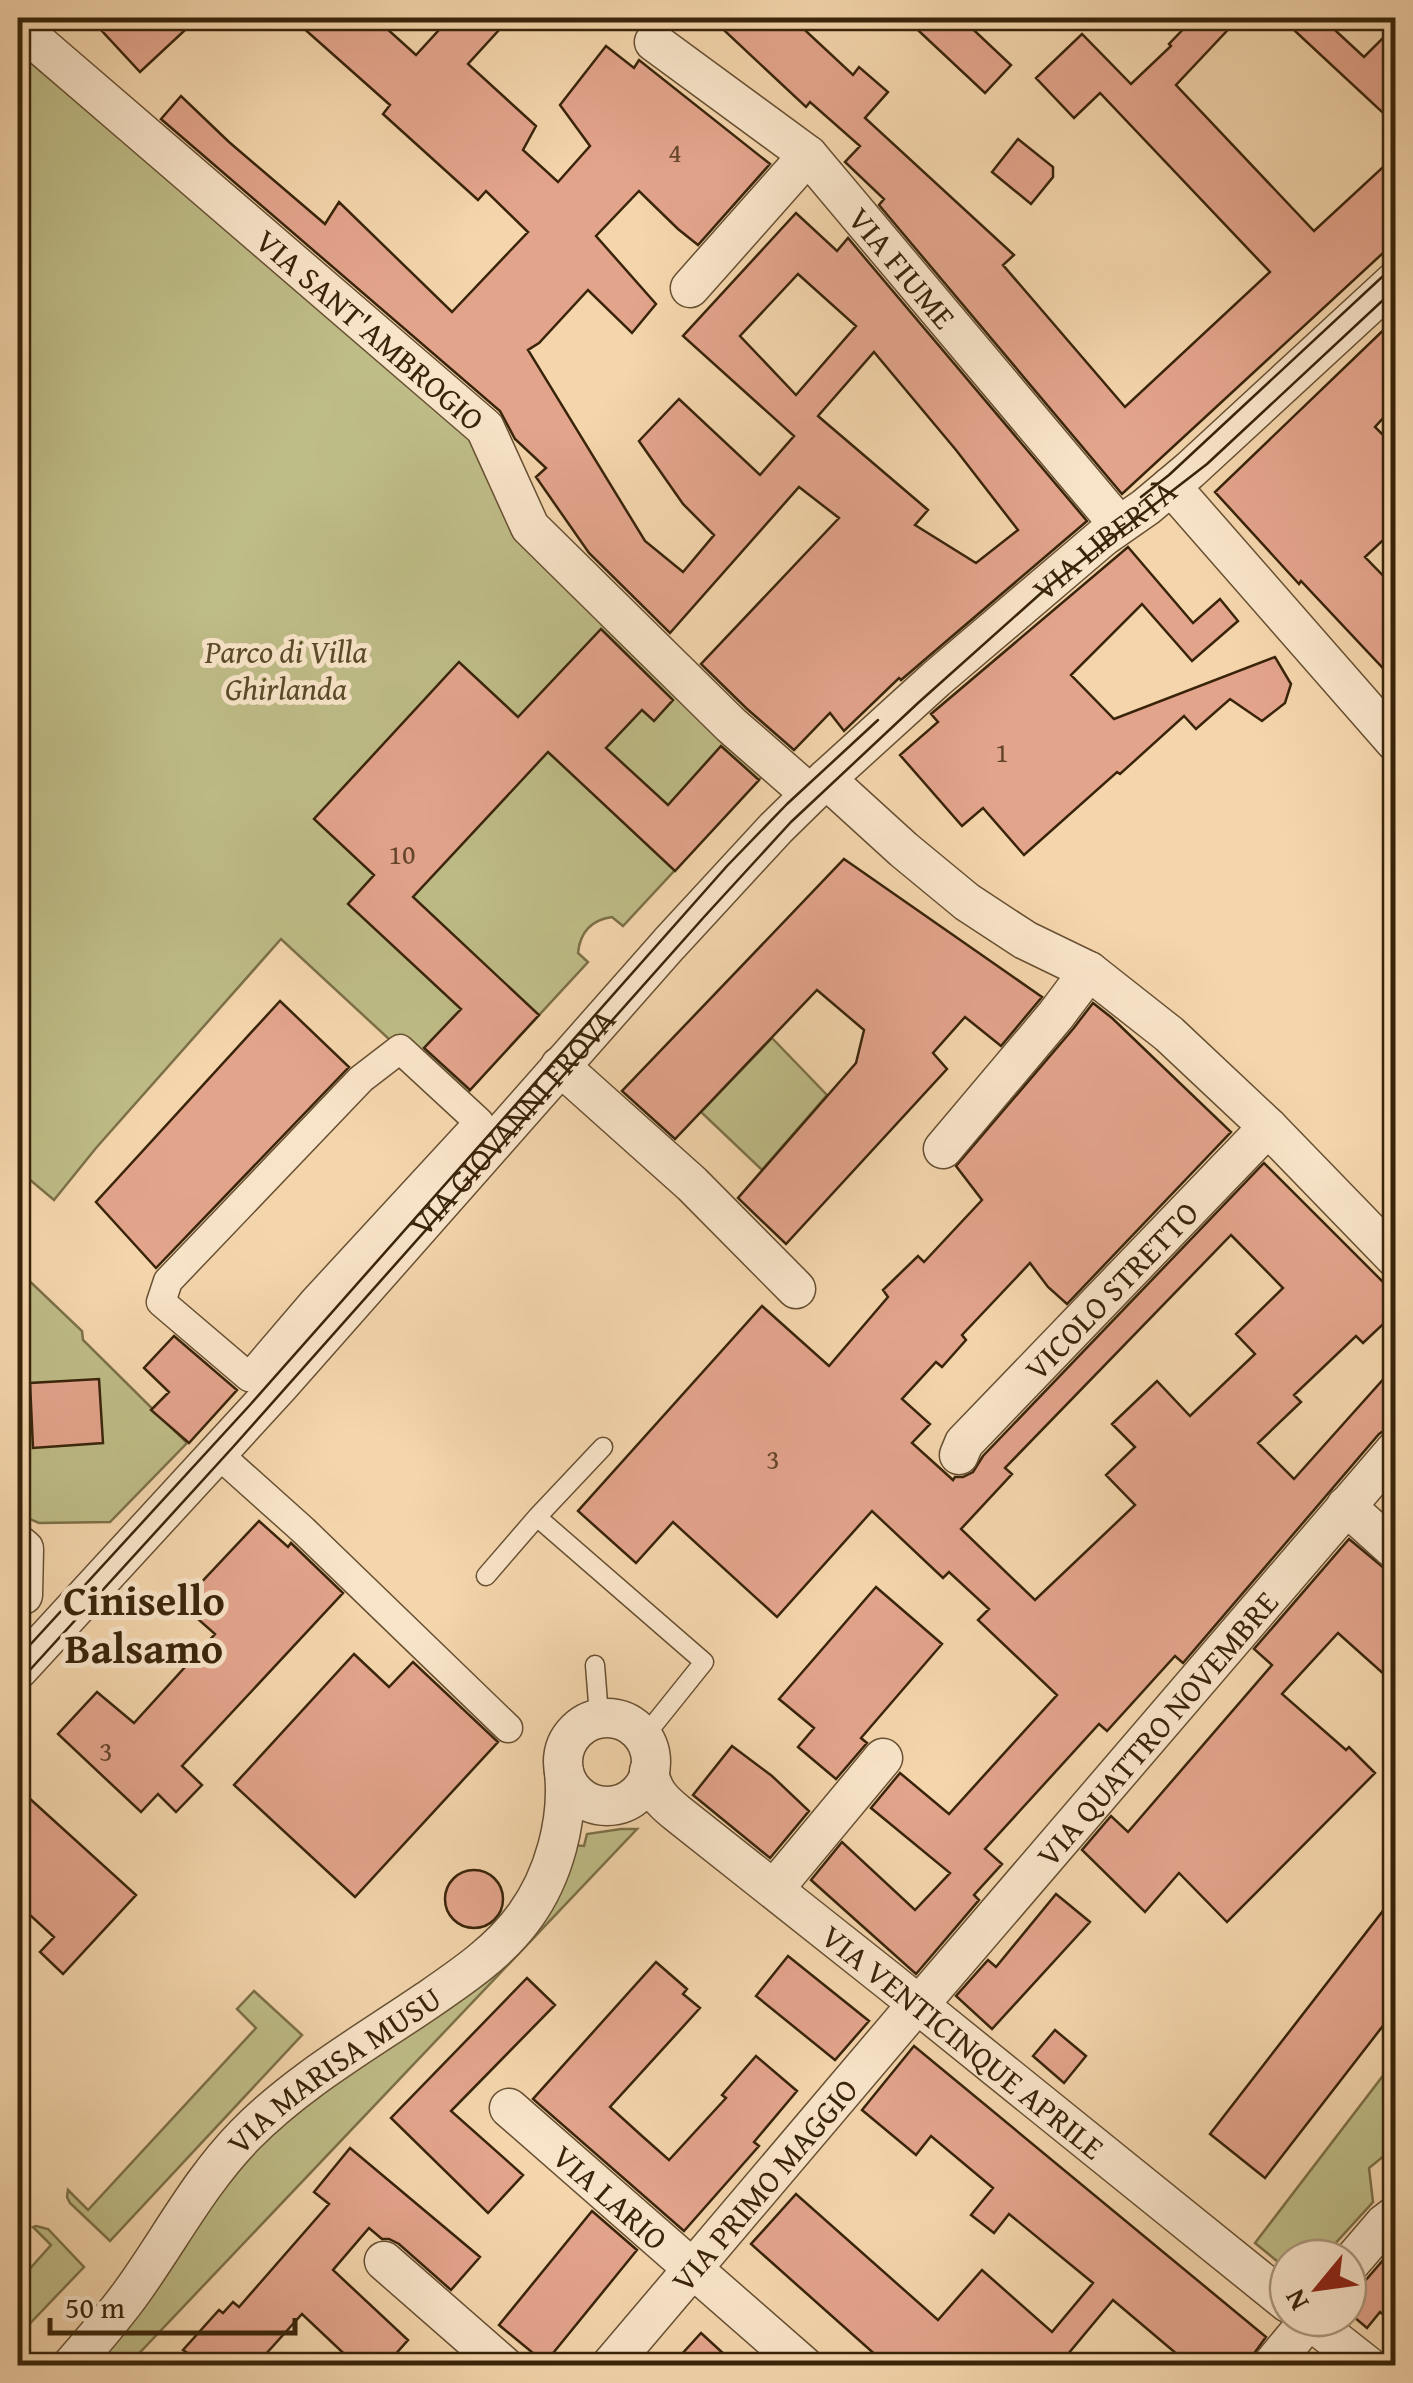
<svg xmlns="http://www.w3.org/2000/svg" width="1413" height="2383" viewBox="0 0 1413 2383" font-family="'Gentium Book Plus',serif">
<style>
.green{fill:#bebc87;stroke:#7c7048;stroke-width:2.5}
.building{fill:#e3a48c;stroke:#39240a;stroke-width:2.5;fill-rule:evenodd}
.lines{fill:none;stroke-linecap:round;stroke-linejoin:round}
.service-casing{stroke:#685032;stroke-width:21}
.pedestrian-casing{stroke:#685032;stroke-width:31}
.minor-casing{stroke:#685032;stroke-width:41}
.service{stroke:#f8e4c9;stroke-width:18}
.pedestrian{stroke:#f8e4c9;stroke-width:28}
.minor{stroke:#f8e4c9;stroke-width:38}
.tram{stroke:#39240a;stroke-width:2.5}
.labels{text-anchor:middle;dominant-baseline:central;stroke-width:10;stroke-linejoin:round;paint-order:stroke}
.number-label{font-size:28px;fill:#64442a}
.street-label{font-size:32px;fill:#39240a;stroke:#f8e4c9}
.park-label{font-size:32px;font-style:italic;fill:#5a4a29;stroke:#f8e4c9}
.district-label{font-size:42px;font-weight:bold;fill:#39240a;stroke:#f8e4c9}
</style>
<rect width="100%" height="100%" fill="#f4d5ac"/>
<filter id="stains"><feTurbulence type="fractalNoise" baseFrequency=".002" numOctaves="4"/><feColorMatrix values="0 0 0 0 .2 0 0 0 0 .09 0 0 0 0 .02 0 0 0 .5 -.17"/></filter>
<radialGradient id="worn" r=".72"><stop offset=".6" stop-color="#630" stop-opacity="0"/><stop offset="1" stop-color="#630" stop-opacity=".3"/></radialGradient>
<!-- green -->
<path class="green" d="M18 52 476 440 767 771 623 926 612 917C591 920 580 932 578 953L588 962 458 1103 281 939 96 1148 54 1200 23 1174 18 1179Z
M772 1038 827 1095 762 1170 701 1112Z
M18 1270 82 1331 83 1340 187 1443 110 1522 39 1523 18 1514Z
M621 1829H637L128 2365 98 2366 158 2286 206 2210 244 2159 296 2110 413 2031 571 1845 584 1846 587 1834Z
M254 1991 302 2035 110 2241 70 2203 67 2197 68 2190 88 2210 256 2028 237 2009Z
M1395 2060V2147L1369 2168 1373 2202 1322 2258H1288V2270L1255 2243Z
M36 2226 48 2229 84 2267 18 2336V2282L51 2245 33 2227Z"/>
<!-- building -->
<path class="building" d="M116 18H198L140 72 102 31Z
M292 18H375L416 55 450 18H510L468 64 536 126 523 150 558 182 590 146 560 105 606 46 634 68 639 60 770 164 698 245 678 229 639 191 596 236 656 304 632 333 588 290 539 343 528 350 645 541 683 572 714 535 683 504 639 441 679 399 760 475 794 436 683 336 796 213 837 251 848 238 1087 521 901 680 899 678 844 731 830 713 794 750 746 708 701 664 839 518 799 487 670 633 589 553 536 477 546 468 515 439 500 411 161 119 181 96 229 142 325 224 339 202 452 312 528 232 486 191 478 200 383 114 390 105ZM798 274 856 326 796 395 740 336ZM874 352 956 450 1018 530 976 563 915 525 928 510 818 416Z
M711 18H792L853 75 859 67 888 92 865 118 1014 255 1003 265 1125 407 1270 272 1100 93 1074 118 1036 78 1082 34 1131 84 1171 46 1169 44 1194 18H1239L1176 85 1314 231 1396 155V241L1122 494 879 205 884 199 845 162 860 146 810 102 806 107Z
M905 18H961L1011 65 985 93Z
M1281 18H1322L1364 57 1396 25V125Z
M1018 139 1053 167V177L1031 204 992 172Z
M1396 318V404L1375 427 1396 448V528L1365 557 1396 589V682L1301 581 1299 584 1215 492Z
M1128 547 1193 623 1220 599 1238 621 1192 661 1142 604 1071 675 1114 719 1275 657 1291 684 1285 703 1262 721 1230 699 1196 729 1184 716 1120 774 1117 772 1024 855 983 808 962 826 900 755 938 722 931 714Z
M601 629 673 700 654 721 642 710 606 748 668 805 721 746 759 780 675 871 548 752 413 897 539 1015 470 1090 424 1048 461 1009 348 904 374 875 314 819 459 662 518 717Z
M844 859 1042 997 1001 1046 965 1017 933 1053 947 1069 786 1244 738 1198 856 1063 864 1030 817 990 675 1139 622 1091Z
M280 1001 349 1067 156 1268 96 1202Z
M1093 1003 1112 1018 1231 1132 1067 1304 1048 1287 1030 1263 962 1335 966 1340 942 1367 936 1362 902 1399 930 1424 912 1443 953 1480 955 1477H963L973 1472 983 1456 1264 1163 1396 1295V1312L1363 1343 1356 1336 1294 1395 1301 1402 1258 1443 1294 1479 1396 1365V1427L1388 1428 1379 1434 1183 1663 1175 1656 1107 1731 1099 1724 985 1849 1002 1864 974 1895 979 1900 916 1974 811 1880 842 1842 915 1910 950 1873 871 1808 900 1773 949 1814 1057 1695 978 1620 989 1609 949 1572 943 1578 872 1511 777 1617 673 1522 636 1563 578 1511 762 1306 829 1366 888 1297 883 1290 918 1256 924 1262 982 1200 956 1166 1073 1029ZM1231 1235 1283 1288 1236 1334 1255 1354 1190 1416 1157 1381 1112 1424 1135 1447 1106 1475 1135 1505 1035 1600 961 1529 1012 1474 1005 1468Z
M174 1336 237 1390 189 1443 151 1410 169 1392 144 1368Z
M99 1379 103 1443 33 1448 30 1383Z
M259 1521 288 1547 291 1543 343 1593 182 1766 202 1785 176 1812 158 1794 141 1812 58 1734 97 1692 134 1723 215 1634 181 1604Z
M1349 1539 1396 1578V1685L1338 1633 1282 1694 1346 1750 1349 1747 1375 1773 1227 1922 1179 1873 1145 1912 1082 1850 1111 1816 1128 1832 1272 1665 1254 1649Z
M876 1587 942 1644 861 1738 867 1743 836 1779 798 1747 814 1728 779 1699Z
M354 1654 389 1687 413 1662 498 1742 355 1897 234 1785Z
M732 1746 772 1776 809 1811 770 1858 693 1795Z
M18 1788 136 1895 63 1974 40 1952 54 1937 18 1904Z
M445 1899a29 29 0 1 1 58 0a29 29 0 1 1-58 0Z
M1056 1894 1090 1922 992 2029 956 1996 988 1960 996 1967Z
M1396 1894V2009L1265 2178 1210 2134Z
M788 1956 869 2021 835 2060 756 1996Z
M656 1962 687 1989 683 1994 700 2008 610 2107 642 2136 669 2160 726 2098 722 2095 756 2056 797 2091 754 2142 759 2146 684 2231 533 2099Z
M527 1978 555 2005 451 2111 523 2175 488 2213 391 2118Z
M1055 2030 1086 2056 1064 2083 1033 2056Z
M914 2046 1266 2337 1245 2366H1191L1113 2300 1058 2366H888L751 2244 796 2194 938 2320 982 2270 1052 2332 1093 2283 1009 2214 994 2233 971 2215 993 2188 931 2136 916 2155 862 2110Z
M350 2148 480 2257 451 2290 399 2244 389 2239H382L369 2228 333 2270 408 2340 385 2366H357L302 2314 255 2366H174L186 2352 183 2350 219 2310 223 2313 233 2302 239 2307 329 2204 314 2192Z
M592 2211 637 2250 545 2363 499 2325Z
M1396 2245V2325L1380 2312 1367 2328 1348 2312V2290L1365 2281Z
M701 2333 737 2366H671Z"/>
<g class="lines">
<!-- service casing -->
<g class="service-casing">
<path id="service" d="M537 1517 704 1662 643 1738
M486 1576 537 1517 603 1447
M593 1720 598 1703 595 1665"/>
</g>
<!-- pedestrian casing -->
<g class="pedestrian-casing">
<path id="pedestrian" d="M400 1049 479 1122 313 1302 249 1377 161 1302 168 1281 361 1079Z
M217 1453 303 1530 508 1728"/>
</g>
<!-- minor casing -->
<g class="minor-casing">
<g id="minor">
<path id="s1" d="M18 26 485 428 530 527 731 725 810 794"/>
<path id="s2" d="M654 42 808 155 1119 525"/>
<path d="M690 288 808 155"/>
<path d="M1171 486 1396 743"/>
<path d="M826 779 904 850 967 902 1025 940 1089 971 1169 1034 1268 1127 1396 1259"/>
<path d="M560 1066 692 1184 796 1289"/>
<path d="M943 1149 1056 1015 1089 971"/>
<path id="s3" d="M959 1455 964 1443 1268 1127"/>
<path d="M1346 1506 1396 1551"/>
<path d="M18 1544 24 1549 23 1595H18"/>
<path id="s4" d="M18 1670 280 1385 669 944 776 828 826 779 936 679 1103 537 1146 507 1190 470 1396 280"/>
<circle cx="607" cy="1762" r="44"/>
<path id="s5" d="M649 1771C652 1791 662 1801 677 1813L889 1981 1288 2303"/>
<path d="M774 1889 883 1758"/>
<path id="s6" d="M509 2108 804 2366"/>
<path d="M384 2261 504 2366"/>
<path d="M1348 2266 1384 2224 1396 2215"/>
<path d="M1307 2318 1368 2366"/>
<path id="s7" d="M71 2366C93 2341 115 2316 134 2289 171 2237 200 2181 245 2135 298 2081 365 2043 428 2000 463 1976 500 1951 525 1916 554 1876 569 1820 564 1772"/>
<path id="s8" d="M610 2366 906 2017 931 1991 1396 1449"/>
<path d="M1271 2366 1300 2331 1308 2318"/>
</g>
</g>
<!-- service -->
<use href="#service" class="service"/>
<!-- pedestrian -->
<use href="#pedestrian" class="pedestrian"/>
<!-- minor -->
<use href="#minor" class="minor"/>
<!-- tram -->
<path class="tram" d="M1141 497 1169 475 1396 264
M18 1658 249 1406 727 866 787 804 878 720
M18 1683 233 1447 704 917 791 822 918 703 1049 586 1207 464 1396 288"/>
</g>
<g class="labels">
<!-- number labels -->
<g class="number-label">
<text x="675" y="151">4</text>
<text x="1002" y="751">1</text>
<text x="402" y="853">10</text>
<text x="773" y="1458">3</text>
<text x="106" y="1750">3</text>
</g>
<!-- street labels -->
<g class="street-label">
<text stroke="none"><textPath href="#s2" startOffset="338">VIA FIUME</textPath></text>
<text stroke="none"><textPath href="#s1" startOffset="465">VIA SANT'AMBROGIO</textPath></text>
<text stroke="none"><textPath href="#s4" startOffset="1570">VIA LIBERTÀ</textPath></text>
<text stroke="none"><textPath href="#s4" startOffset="738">VIA GIOVANNI FROVA</textPath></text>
<text stroke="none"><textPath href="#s3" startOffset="225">VICOLO STRETTO</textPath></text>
<text stroke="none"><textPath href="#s8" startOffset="840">VIA QUATTRO NOVEMBRE</textPath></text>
<text stroke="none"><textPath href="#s5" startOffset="418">VIA VENTICINQUE APRILE</textPath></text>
<text stroke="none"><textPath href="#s7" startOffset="400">VIA MARISA MUSU</textPath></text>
<text stroke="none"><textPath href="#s8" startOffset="238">VIA PRIMO MAGGIO</textPath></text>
<text stroke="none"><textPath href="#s6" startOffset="135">VIA LARIO</textPath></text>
</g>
<!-- park labels -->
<g class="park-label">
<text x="286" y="651">Parco di Villa<tspan x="286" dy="37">Ghirlanda</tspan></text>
</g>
<!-- district labels -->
<g class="district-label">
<text x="144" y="1599">Cinisello<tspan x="144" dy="48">Balsamo</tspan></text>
</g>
</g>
<!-- margin -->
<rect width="1413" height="2383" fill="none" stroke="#f4d5ac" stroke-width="60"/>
<rect x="20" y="20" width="1373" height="2343" fill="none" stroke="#39240a" stroke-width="5"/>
<rect x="30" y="30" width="1353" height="2323" fill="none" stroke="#39240a" stroke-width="2.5"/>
<!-- north arrow -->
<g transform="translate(1318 2288) rotate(241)"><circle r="48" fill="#f8e4c9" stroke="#ac977d" stroke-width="2.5"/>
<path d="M0-8L18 38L0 25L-18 38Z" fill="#8f2418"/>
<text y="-15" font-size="28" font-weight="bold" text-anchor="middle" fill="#39240a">N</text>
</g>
<!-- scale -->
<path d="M50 2318v15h245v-15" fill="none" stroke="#39240a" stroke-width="5"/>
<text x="65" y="2318" font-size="30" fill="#39240a" stroke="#f8e4c9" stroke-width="8" paint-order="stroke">50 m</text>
<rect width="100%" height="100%" filter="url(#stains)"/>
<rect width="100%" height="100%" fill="url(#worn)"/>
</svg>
